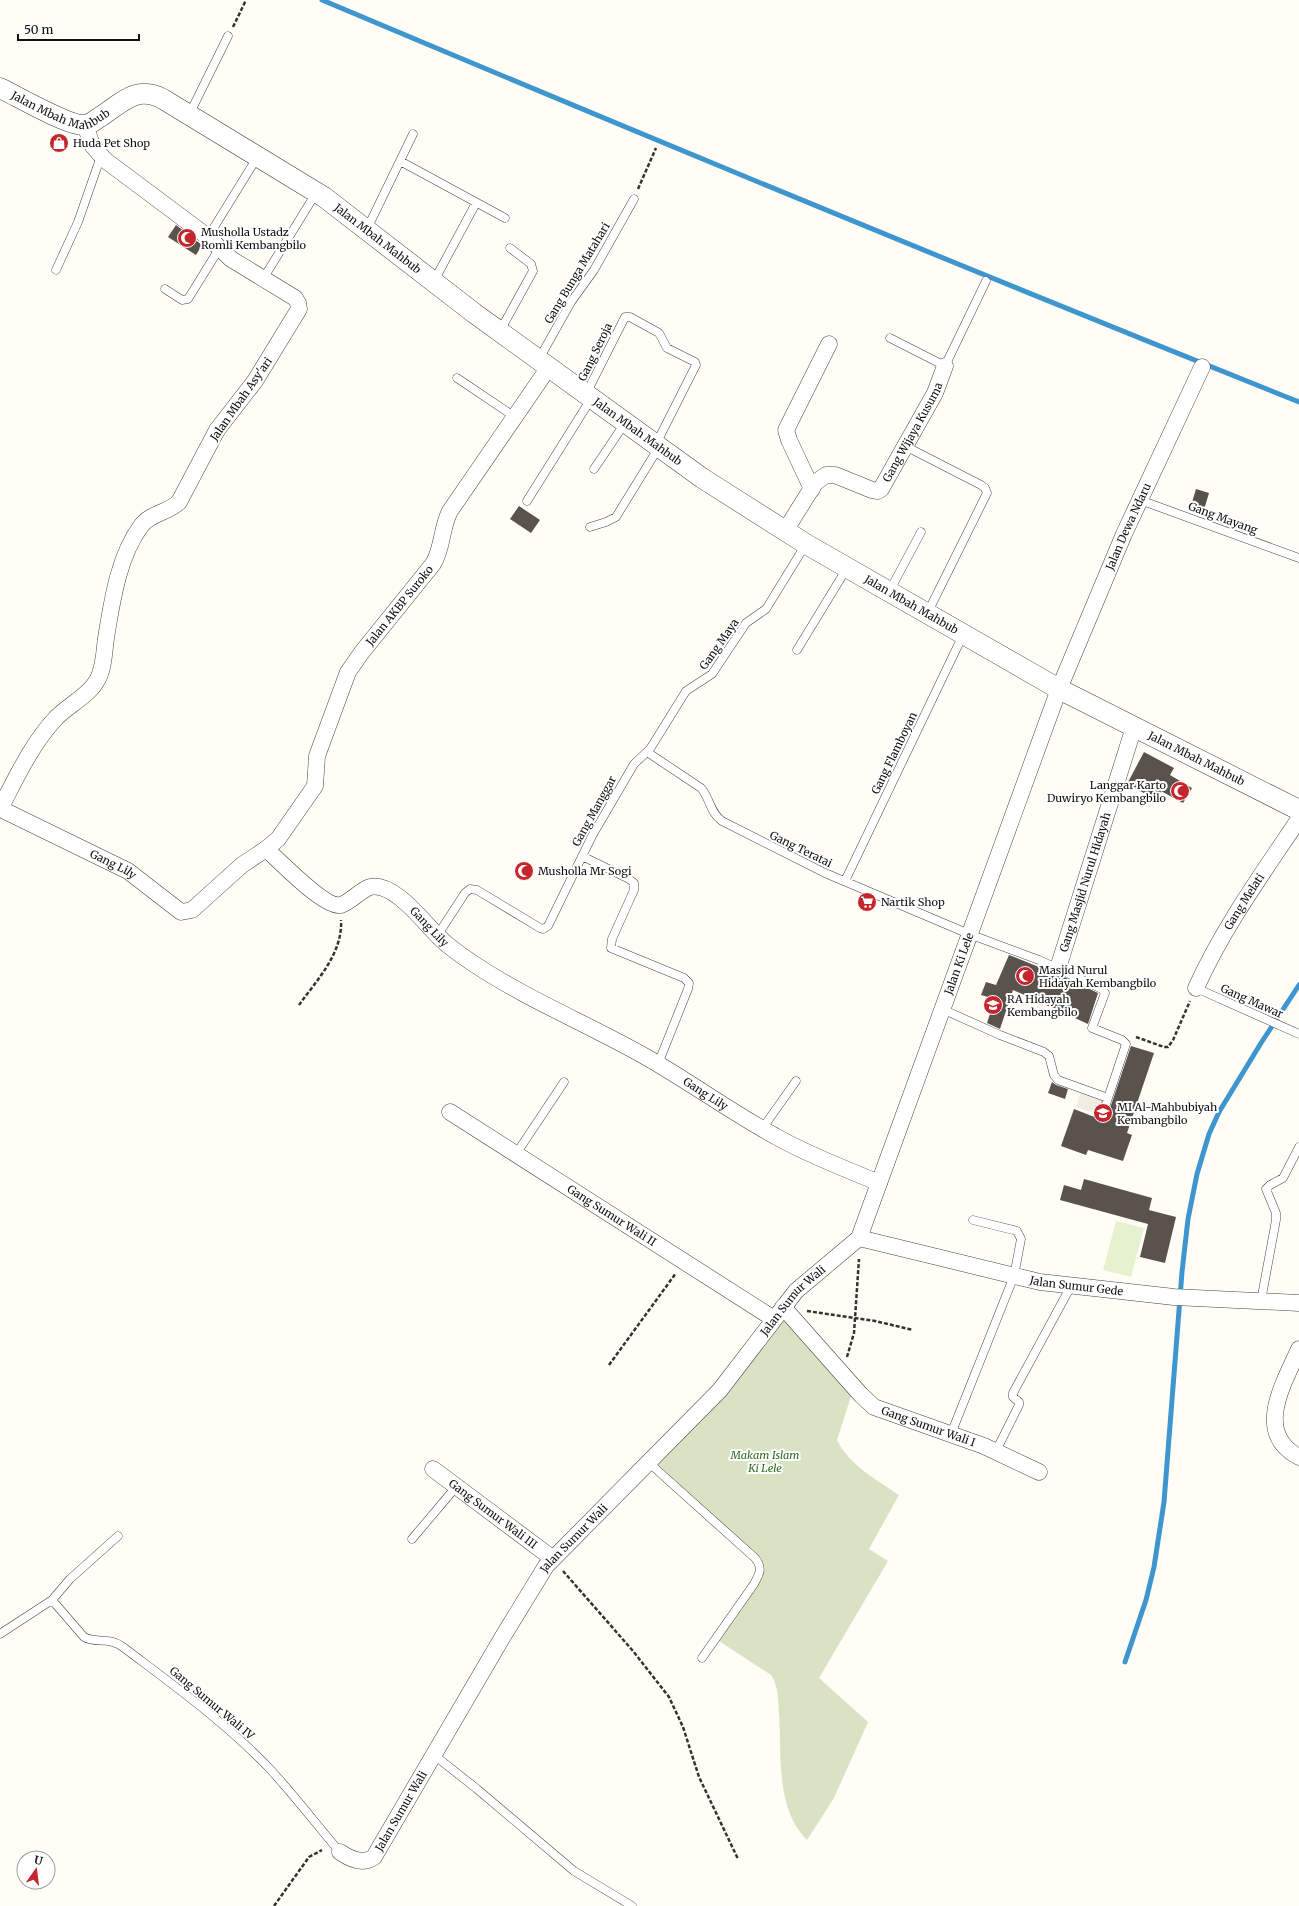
<svg xmlns="http://www.w3.org/2000/svg" width="1299" height="1906" viewBox="0 0 1299 1906" font-family="Merriweather,serif">
<style>
.cemetery{fill:#d9e3c4}
.pitch{fill:#e6f2cf}
.plaza{fill:#f1ede2}
.lines{fill:none;stroke-linecap:round;stroke-linejoin:round}
.stream{stroke:#3f96cf;stroke-width:5}
.building{fill:#5a524d}
.service-casing{stroke:#444;stroke-width:9}
.minor-casing{stroke:#444;stroke-width:17}
.tertiary-casing{stroke:#444;stroke-width:21}
.path{stroke:#333;stroke-width:2.5;stroke-dasharray:4 2;stroke-linecap:butt}
.service{stroke:#fff;stroke-width:8}
.minor{stroke:#fff;stroke-width:16}
.tertiary{stroke:#fff;stroke-width:20}
.labels{text-anchor:middle;dominant-baseline:central;stroke-width:4;stroke-linejoin:round;paint-order:stroke}
.street-label{font-size:11px;fill:#111;stroke:#fff}
.poi-label{font-size:11px;fill:#111;stroke:#fff;text-anchor:start}
.park-label{font-size:11px;font-style:italic;fill:#2f6b1f;stroke:#fff}
</style>
<rect width="100%" height="100%" fill="#fffdf5"/>
<!-- cemetery -->
<path class="cemetery" d="M783 1318 852 1393 837 1440C849 1465 877 1480 899 1495L869 1549 888 1561 819 1678 868 1722 834 1798 807 1840C775 1807 782 1757 779 1714 778 1701 779 1687 771 1675L719 1641 762 1578 765 1569 763 1562 657 1464Z"/>
<!-- pitch -->
<path class="pitch" d="M1116 1221 1144 1228 1131 1277 1103 1270Z"/>
<!-- plaza -->
<path class="plaza" d="M1082 1089 1108 1098 1102 1116 1076 1107Z"/>
<g class="lines">
<!-- stream -->
<path class="stream" d="M322 0C647 137 972 271 1299 402
M1125 1662 1146 1600 1154 1567 1164 1502 1182 1272 1188 1219 1197 1174 1209 1134 1219 1112 1261 1043 1299 985"/>
</g>
<!-- building -->
<path class="building" d="M176 225 202 245 196 255 168 237Z
M1196 489 1209 493 1203 513 1190 509Z
M519 506 540 520 531 533 510 519Z
M1144 752 1174 768 1170 775 1192 788 1183 803 1161 791 1157 800 1127 784Z
M1009 955 1049 971 1055 977 1062 976 1098 993 1088 1024 1013 990 1000 1029 987 1023 995 999 981 995 986 982 996 985Z
M1131 1046 1154 1053 1127 1133 1132 1135 1123 1161 1088 1150 1086 1155 1061 1146 1074 1109 1097 1118 1100 1121 1106 1120Z
M1052 1082 1056 1085 1068 1089 1065 1099 1048 1093Z
M1084 1179 1152 1198 1149 1210 1176 1217 1165 1263 1140 1257 1148 1224 1060 1200 1064 1185 1081 1190Z"/>
<g class="lines">
<!-- service casing -->
<g class="service-casing">
<path id="service" d="M189 115 228 36
M400 161 505 218
M367 229 413 134
M208 237 258 156
M56 270 78 222 101 156
M263 279 316 193
M434 281 476 203
M165 289 182 300 188 299 219 249
M500 331 533 271 531 264 510 248
M890 338 945 366 986 281
M539 359 571 302 594 270 634 199
M457 378 515 417
M586 394 625 317H630L659 333 667 348 695 362 696 365 656 444
M905 446 981 485 985 488 987 493 927 614
M594 469 625 423
M1140 500 1299 558
M527 501 591 399
M590 527 606 522 616 517 659 447
M889 592 921 532
M797 650 847 568
M647 752 701 788C710 798 710 813 722 821L825 873 969 934 1039 960 1102 989 1105 993 1092 1028 1122 1040 1126 1044 1108 1098
M582 856 629 879 634 883V890L612 939 611 948 684 978 689 983 688 989 658 1064
M845 881 963 635
M437 936 465 893 470 889 477 890 540 928 543 929 548 926 592 836 634 764 650 749 686 691 712 674 746 623 766 609 806 544
M1196 988 1299 1034
M942 1009 1000 1035 1044 1052 1049 1056 1054 1075 1058 1080 1108 1098 1102 1116
M762 1129 796 1081
M516 1154 564 1082
M1261 1301 1276 1220V1213L1266 1189 1270 1185 1283 1178 1299 1147
M951 1434 1014 1276 1021 1239 1017 1231 973 1220
M996 1451 1019 1405V1402L1013 1397V1393L1071 1286
M648 1462 755 1558C763 1568 760 1573 754 1584L702 1658
M412 1539 456 1487
M52 1600 84 1637C96 1644 108 1636 123 1647 173 1685 225 1722 269 1768 294 1795 316 1824 340 1852
M0 1634 52 1600 70 1579 118 1536
M434 1755 477 1789 574 1871 632 1906"/>
</g>
<!-- minor casing -->
<g class="minor-casing">
<g id="minor">
<path id="s1" d="M85 125 92 145 105 160 208 237 231 259 295 298 298 303 299 309 255 381 217 430 179 502C168 513 150 513 141 526 118 557 112 602 106 638 104 652 104 671 96 682 88 696 67 706 55 719 33 743 19 772 4 801L3 807 5 811 128 871 181 912 192 910 242 865 266 849C279 860 325 909 341 905 352 901 359 891 370 887 395 882 424 923 440 938 450 948 462 956 474 964 528 1000 590 1025 646 1057 690 1082 731 1112 775 1136 808 1155 844 1168 879 1183"/>
<path d="M812 489 789 440 786 430 829 344"/>
<path id="s2" d="M785 531 815 483 826 475H835L872 490 878 491 881 489 935 393 945 366"/>
<path id="s3" d="M266 849 278 839 315 786 317 756 348 672 362 652 433 564C443 548 441 528 450 511L549 367"/>
<path id="s4" d="M1058 968 1134 727"/>
<path id="s5" d="M1196 988C1223 928 1262 874 1299 819"/>
<path id="s6" d="M450 1112 774 1319"/>
<path id="s7" d="M859 1238 1059 689 1124 534 1202 367"/>
<path id="s8" d="M859 1238 1040 1282 1174 1297 1299 1303"/>
<path id="s9" d="M783 1307 861 1395 874 1407 984 1446 1039 1472"/>
<path d="M1299 1349C1284 1383 1253 1433 1299 1457"/>
<path id="s10" d="M433 1469 552 1558"/>
<path id="s11" d="M340 1852C350 1859 363 1865 374 1857L502 1638 546 1566 720 1390 796 1291 859 1238"/>
</g>
</g>
<!-- tertiary casing -->
<g class="tertiary-casing">
<g id="tertiary">
<path id="s12" d="M0 88C17 96 68 126 84 125 90 125 95 120 100 117 123 102 136 85 163 99L324 197 474 313 702 478 806 544 1059 689 1299 810"/>
</g>
</g>
<!-- path -->
<path class="path" d="M233 27 246 0
M638 189 656 148
M299 1005C317 980 343 953 341 920
M1136 1037 1164 1047H1168L1173 1040 1190 1001
M807 1311 875 1321 913 1330
M847 1357 854 1333 859 1259
M609 1365 676 1273
M563 1571 633 1651 669 1697 683 1727 699 1777 738 1859
M274 1906 309 1857 322 1850"/>
<!-- service -->
<use href="#service" class="service"/>
<!-- minor -->
<use href="#minor" class="minor"/>
<!-- tertiary -->
<use href="#tertiary" class="tertiary"/>
</g>
<!-- icons -->
<defs>
<g id="shop-disc" transform="scale(1)"><circle r="9.5" fill="#c4262e" stroke="#fff"/><path d="M-5-2.5h2.3a2.7 3.5 0 0 1 5.4 0H5L5.5 6h-11ZM-1.5-2.5h3a1.5 2.3 0 0 0-3 0Z" fill="#fff"/></g>
<g id="mosque-disc" transform="scale(1)"><circle r="9.5" fill="#c4262e" stroke="#fff"/><path d="M3.5-4.9A6 6 0 1 0 3.5 4.9A5 5 0 1 1 3.5-4.9Z" fill="#fff"/></g>
<g id="supermarket-disc" transform="scale(1)"><circle r="9.5" fill="#c4262e" stroke="#fff"/><path d="M-6-5.5h2.5l.6 2H6L4.5 2H-2.5L-4.4-4H-6ZM-1.5 3.2a1.3 1.3 0 1 0 .1 0ZM3 3.2a1.3 1.3 0 1 0 .1 0Z" fill="#fff"/></g>
<g id="school-disc" transform="scale(1)"><circle r="9.5" fill="#c4262e" stroke="#fff"/><path d="M0-5L7-2L0 1L-7-2ZM-4 1L0 2.5L4 1V4Q0 6-4 4Z" fill="#fff"/></g>
</defs>
<g fill-rule="evenodd">
<use href="#shop-disc" x="59" y="143"/>
<use href="#mosque-disc" x="187" y="238"/>
<use href="#mosque-disc" x="1180" y="791"/>
<use href="#mosque-disc" x="524" y="871"/>
<use href="#supermarket-disc" x="867" y="902"/>
<use href="#mosque-disc" x="1025" y="976"/>
<use href="#school-disc" x="993" y="1005"/>
<use href="#school-disc" x="1103" y="1113"/>
</g>
<g class="labels">
<!-- street labels -->
<g class="street-label">
<text stroke="none"><textPath href="#s12" startOffset="67">Jalan Mbah Mahbub</textPath></text>
<text stroke="none"><textPath href="#s12" startOffset="437">Jalan Mbah Mahbub</textPath></text>
<text transform="translate(577 273) rotate(-59)">Gang Bunga Matahari</text>
<text transform="translate(595 352) rotate(-64)">Gang Seroja</text>
<text transform="translate(241 399) rotate(-55)">Jalan Mbah Asy'ari</text>
<text stroke="none"><textPath href="#s2" startOffset="194">Gang Wijaya Kusuma</textPath></text>
<text stroke="none"><textPath href="#s12" startOffset="761">Jalan Mbah Mahbub</textPath></text>
<text transform="translate(1223 518) rotate(20)">Gang Mayang</text>
<text stroke="none"><textPath href="#s7" startOffset="761">Jalan Dewa Ndaru</textPath></text>
<text stroke="none"><textPath href="#s12" startOffset="1085">Jalan Mbah Mahbub</textPath></text>
<text stroke="none"><textPath href="#s3" startOffset="284">Jalan AKBP Suroko</textPath></text>
<text transform="translate(719 644) rotate(-55)">Gang Maya</text>
<text transform="translate(894 753) rotate(-64)">Gang Flamboyan</text>
<text stroke="none"><textPath href="#s12" startOffset="1409">Jalan Mbah Mahbub</textPath></text>
<text transform="translate(594 811) rotate(-61)">Gang Manggar</text>
<text transform="translate(801 849) rotate(26)">Gang Teratai</text>
<text stroke="none"><textPath href="#s1" startOffset="1009">Gang Lily</textPath></text>
<text stroke="none"><textPath href="#s4" startOffset="90">Gang Masjid Nurul Hidayah</textPath></text>
<text stroke="none"><textPath href="#s5" startOffset="99">Gang Melati</textPath></text>
<text stroke="none"><textPath href="#s1" startOffset="1403">Gang Lily</textPath></text>
<text stroke="none"><textPath href="#s7" startOffset="292">Jalan Ki Lele</textPath></text>
<text transform="translate(1252 1001) rotate(24)">Gang Mawar</text>
<text stroke="none"><textPath href="#s1" startOffset="1727">Gang Lily</textPath></text>
<text stroke="none"><textPath href="#s6" startOffset="192">Gang Sumur Wali II</textPath></text>
<text stroke="none"><textPath href="#s8" startOffset="223">Jalan Sumur Gede</textPath></text>
<text stroke="none"><textPath href="#s11" startOffset="738">Jalan Sumur Wali</textPath></text>
<text stroke="none"><textPath href="#s9" startOffset="193">Gang Sumur Wali I</textPath></text>
<text stroke="none"><textPath href="#s10" startOffset="75">Gang Sumur Wali III</textPath></text>
<text stroke="none"><textPath href="#s11" startOffset="414">Jalan Sumur Wali</textPath></text>
<text transform="translate(212 1703) rotate(40)">Gang Sumur Wali IV</text>
<text stroke="none"><textPath href="#s11" startOffset="90">Jalan Sumur Wali</textPath></text>
</g>
<!-- poi labels -->
<g class="poi-label">
<text x="73" y="143">Huda Pet Shop</text>
<text x="201" y="232">Musholla Ustadz<tspan x="201" dy="13">Romli Kembangbilo</tspan></text>
<text x="1166" y="785" text-anchor="end">Langgar Karto<tspan x="1166" dy="13">Duwiryo Kembangbilo</tspan></text>
<text x="538" y="871">Musholla Mr Sogi</text>
<text x="881" y="902">Nartik Shop</text>
<text x="1039" y="970">Masjid Nurul<tspan x="1039" dy="13">Hidayah Kembangbilo</tspan></text>
<text x="1007" y="999">RA Hidayah<tspan x="1007" dy="13">Kembangbilo</tspan></text>
<text x="1117" y="1107">MI Al-Mahbubiyah<tspan x="1117" dy="13">Kembangbilo</tspan></text>
</g>
<!-- park labels -->
<g class="park-label">
<text x="765" y="1455">Makam Islam<tspan x="765" dy="13">Ki Lele</tspan></text>
</g>
</g>
<!-- north arrow -->
<g transform="translate(36 1870) rotate(14)"><circle r="19" fill="#ffffff" stroke="#a0a0a0"/>
<path d="M0-3L7 15L0 10L-7 15Z" fill="#c4262e"/>
<text y="-6" font-size="11" font-weight="bold" text-anchor="middle" fill="#111111">U</text>
</g>
<!-- scale -->
<path d="M18 34v6h121v-6" fill="none" stroke="#111111" stroke-width="2"/>
<text x="24" y="34" font-size="12" fill="#111111" stroke="#ffffff" stroke-width="3" paint-order="stroke">50 m</text>
</svg>
